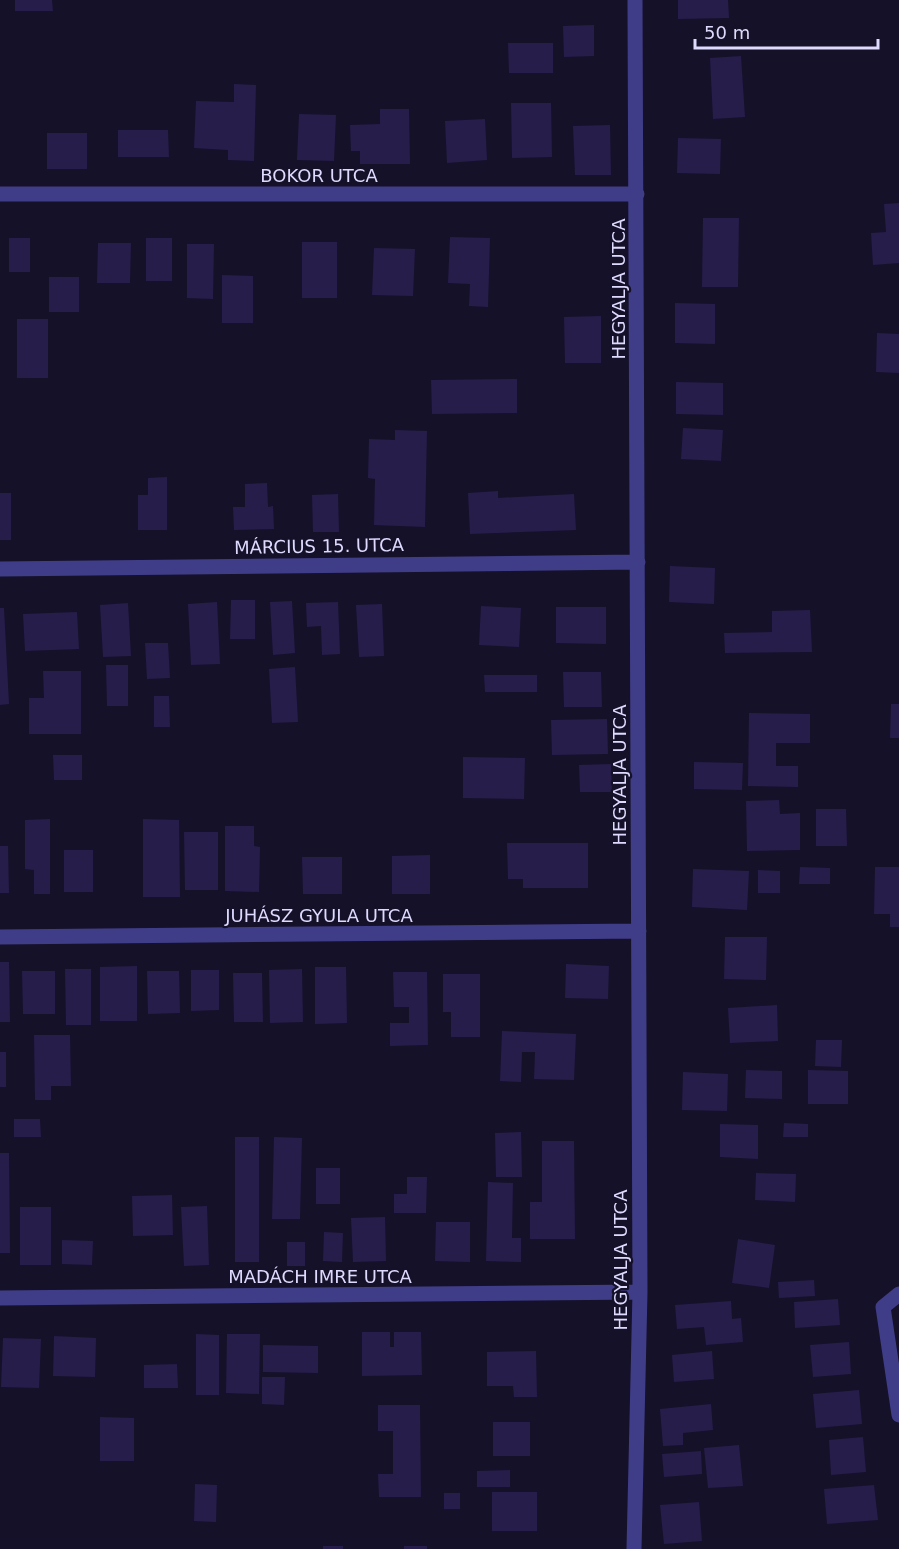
<svg xmlns="http://www.w3.org/2000/svg" width="899" height="1549" viewBox="0 0 899 1549" font-family="'DejaVu Sans',sans-serif">
<style>
.building{fill:#271d4a}
.lines{fill:none;stroke-linecap:round;stroke-linejoin:round}
.street{stroke:#403d88;stroke-width:15}
.labels{text-anchor:middle;dominant-baseline:central;stroke-width:4.5;stroke-linejoin:round;paint-order:stroke}
.street-label{font-size:18px;fill:#dedafe;stroke:#151129}
</style>
<rect width="100%" height="100%" fill="#151129"/>
<!-- building -->
<path class="building" d="M15 0H52L53 11H15Z
M678 0H728L729 18 678 19Z
M594 25V56L564 57 563 26Z
M508 43H553V73H509Z
M741 56 745 117 713 119 710 58Z
M234 84 256 85 254 161 228 160V150L194 148 196 101 234 102Z
M511 103H551L552 157 512 158Z
M380 109H409L410 164H360V151H351L350 125 380 124Z
M299 114 336 115 334 161 297 160Z
M485 119 487 160 447 163 445 121Z
M610 125 611 175H575L573 126Z
M118 130H168L169 157H118Z
M47 133H87V169H47Z
M678 138 721 139 720 174 677 173Z
M899 203V263L873 265 871 233 886 232 884 204Z
M703 218H739L738 287H702Z
M450 237 490 238 488 307 469 306 470 284 448 283Z
M9 238H30V272H9Z
M146 238H172V281H146Z
M302 242H337V298H302Z
M98 243H131L130 283H97Z
M187 244H214L213 299 187 298Z
M374 248 415 249 413 296 372 295Z
M222 275 253 276V323H222Z
M49 277H79V312H49Z
M675 303 715 304V344L675 343Z
M601 316V363H565L564 317Z
M17 319H48V378H17Z
M877 333 899 334V373L876 372Z
M517 379V413L432 414 431 380Z
M676 382 723 383V415L676 414Z
M683 428 723 430 721 461 681 459Z
M395 430 427 431 425 527 374 525 375 479 368 478 369 439 395 440Z
M167 477V530H138V495H148V478Z
M267 483 268 507 273 506 274 529 234 530 233 507H245V484Z
M498 491V498L574 494 576 530 470 534 468 493Z
M0 493H11V540H0Z
M338 494 339 532H313L312 495Z
M670 566 715 568 714 604 669 602Z
M231 600H255V639H230Z
M292 601 295 653 273 655 270 602Z
M217 602 220 664 191 665 188 604Z
M338 602 340 654 322 655 321 626 307 627 306 603Z
M128 603 131 656 103 657 100 605Z
M382 604 384 656 359 657 356 605Z
M481 606 521 608 519 647 479 645Z
M556 607H606V644L556 643Z
M0 608H4L9 704 0 705Z
M810 610 812 652 725 653 724 633 772 632V611Z
M77 612 79 649 25 651 23 614Z
M145 643H168L170 678 147 679Z
M106 665H128V706H107Z
M295 667 298 722 272 723 269 669Z
M43 671H81V734H29V698H44Z
M563 672H601L602 707H564Z
M484 675H537V692H485Z
M154 696H169L170 727H154Z
M891 704H899V738H890Z
M749 713 810 714V743H776V766H798V787L748 786Z
M607 719 608 754 552 755 551 720Z
M53 755H82V780H54Z
M463 757 525 758 524 799 463 798Z
M694 762 743 763 742 790 694 789Z
M611 764 612 792H580L579 765Z
M779 800 780 814 800 813V850L747 851 746 801Z
M816 809H846L847 846H816Z
M50 819V894H34V870L25 869V820Z
M143 819 179 820 180 897H143Z
M225 826H254V846L260 847 259 892 225 891Z
M184 832H218V890H185Z
M507 843H588V888H523V879H508Z
M0 846H8L9 893H0Z
M64 850H93V892H64Z
M430 855V894H392V856Z
M302 857H342V894H303Z
M800 867 830 868V884H799Z
M875 867H899V927H890V914H874Z
M693 869 749 871 747 910 692 907Z
M758 870 780 871V893H758Z
M725 937H767L766 980 724 979Z
M0 962H9L10 1022H0Z
M566 964 609 966 608 999 565 998Z
M137 966V1021H100V967Z
M315 967H346L347 1023 315 1024Z
M65 969H91V1025H66Z
M302 969 303 1022 270 1023 269 970Z
M191 970H219V1010L191 1011Z
M22 971H55V1014H23Z
M147 971H179L180 1013 148 1014Z
M393 972H427L428 1045 390 1046V1023H409V1007H394Z
M233 973H262L263 1022H234Z
M443 974H480V1037H451V1012H443Z
M777 1005 778 1041 730 1043 728 1008Z
M502 1031 576 1034 574 1080 534 1079 535 1052H522L521 1082 500 1081Z
M34 1035H70L71 1086H51V1100H35Z
M816 1040H842L841 1067 815 1066Z
M0 1052H6V1087H0Z
M746 1070 782 1071V1099L745 1098Z
M808 1070 848 1071V1104H808Z
M683 1072 728 1074 727 1111 682 1110Z
M14 1119H40L41 1137H14Z
M784 1123 808 1124V1137H783Z
M720 1124 758 1125V1159L720 1157Z
M521 1132 522 1177H496L495 1133Z
M235 1137H259V1262H235Z
M274 1137 302 1138 300 1219H272Z
M542 1141H574L575 1239H530V1202H542Z
M0 1153H9L10 1253H0Z
M316 1168H340V1204H316Z
M756 1173 796 1174 795 1202 755 1200Z
M407 1177H427L426 1213H394V1194H407Z
M488 1182 513 1183 512 1238H521V1262L486 1261Z
M172 1195 173 1235 133 1236 132 1196Z
M207 1206 209 1265 184 1266 181 1207Z
M20 1207H51V1265H20Z
M385 1217 386 1261 353 1262 351 1218Z
M436 1222H470V1262L435 1261Z
M324 1232 343 1233 342 1262 323 1261Z
M738 1239 775 1245 769 1288 732 1283Z
M62 1240 93 1241 92 1265 62 1264Z
M287 1242H305V1266H287Z
M814 1280 815 1296 779 1298 778 1282Z
M838 1299 840 1325 795 1328 794 1302Z
M731 1301 732 1319 741 1318 743 1342 706 1345 704 1327 677 1329 675 1305Z
M362 1332H390V1347H394V1332H421L422 1375 362 1376Z
M196 1334 219 1335V1395H196Z
M227 1334H260L259 1394 226 1393Z
M54 1336 96 1338 95 1377 53 1376Z
M3 1338 41 1339 39 1388 1 1387Z
M849 1342 851 1374 813 1377 810 1345Z
M263 1345 318 1346V1373L263 1372Z
M536 1351 537 1397H514L513 1386H487V1352Z
M712 1351 714 1379 674 1382 672 1355Z
M177 1364 178 1388H144V1365Z
M262 1377H285L284 1405 262 1404Z
M859 1390 862 1424 816 1428 813 1394Z
M711 1404 713 1430 683 1433V1445L663 1446 660 1409Z
M378 1405H420L421 1497H379L378 1474H393V1431H378Z
M100 1417 134 1418V1461H100Z
M493 1422H530V1456H493Z
M863 1437 866 1472 831 1475 829 1440Z
M739 1445 743 1486 708 1488 704 1448Z
M701 1451 702 1474 664 1477 662 1454Z
M510 1470V1487H477V1471Z
M195 1484 217 1485 216 1522 194 1521Z
M874 1485 878 1520 827 1524 824 1489Z
M492 1492H537V1531H492Z
M444 1493H460V1509H444Z
M699 1502 702 1541 664 1544 660 1505Z
M323 1546H343V1549H323Z
M404 1546H427V1549H404Z"/>
<g class="lines">
<!-- street -->
<path class="street" d="M0 194H637
M0 569 638 562
M0 937 639 931
M899 1294 883 1307 899 1415
M0 1298 640 1292
M634 1549 640 1292 635 0"/>
</g>
<g class="labels">
<!-- street labels -->
<g class="street-label">
<text x="319" y="175">BOKOR UTCA</text>
<text transform="translate(618 289) rotate(-90)">HEGYALJA UTCA</text>
<text transform="translate(319 546) rotate(-1)">MÁRCIUS 15. UTCA</text>
<text transform="translate(619 775) rotate(-90)">HEGYALJA UTCA</text>
<text x="319" y="915">JUHÁSZ GYULA UTCA</text>
<text transform="translate(620 1260) rotate(-90)">HEGYALJA UTCA</text>
<text x="320" y="1276">MADÁCH IMRE UTCA</text>
</g>
</g>
<!-- scale -->
<path d="M695 39v9h183v-9" fill="none" stroke="#dedafe" stroke-width="3"/>
<text x="704" y="39" font-size="18" fill="#dedafe" stroke="#151129" stroke-width="4.5" paint-order="stroke">50 m</text>
</svg>
